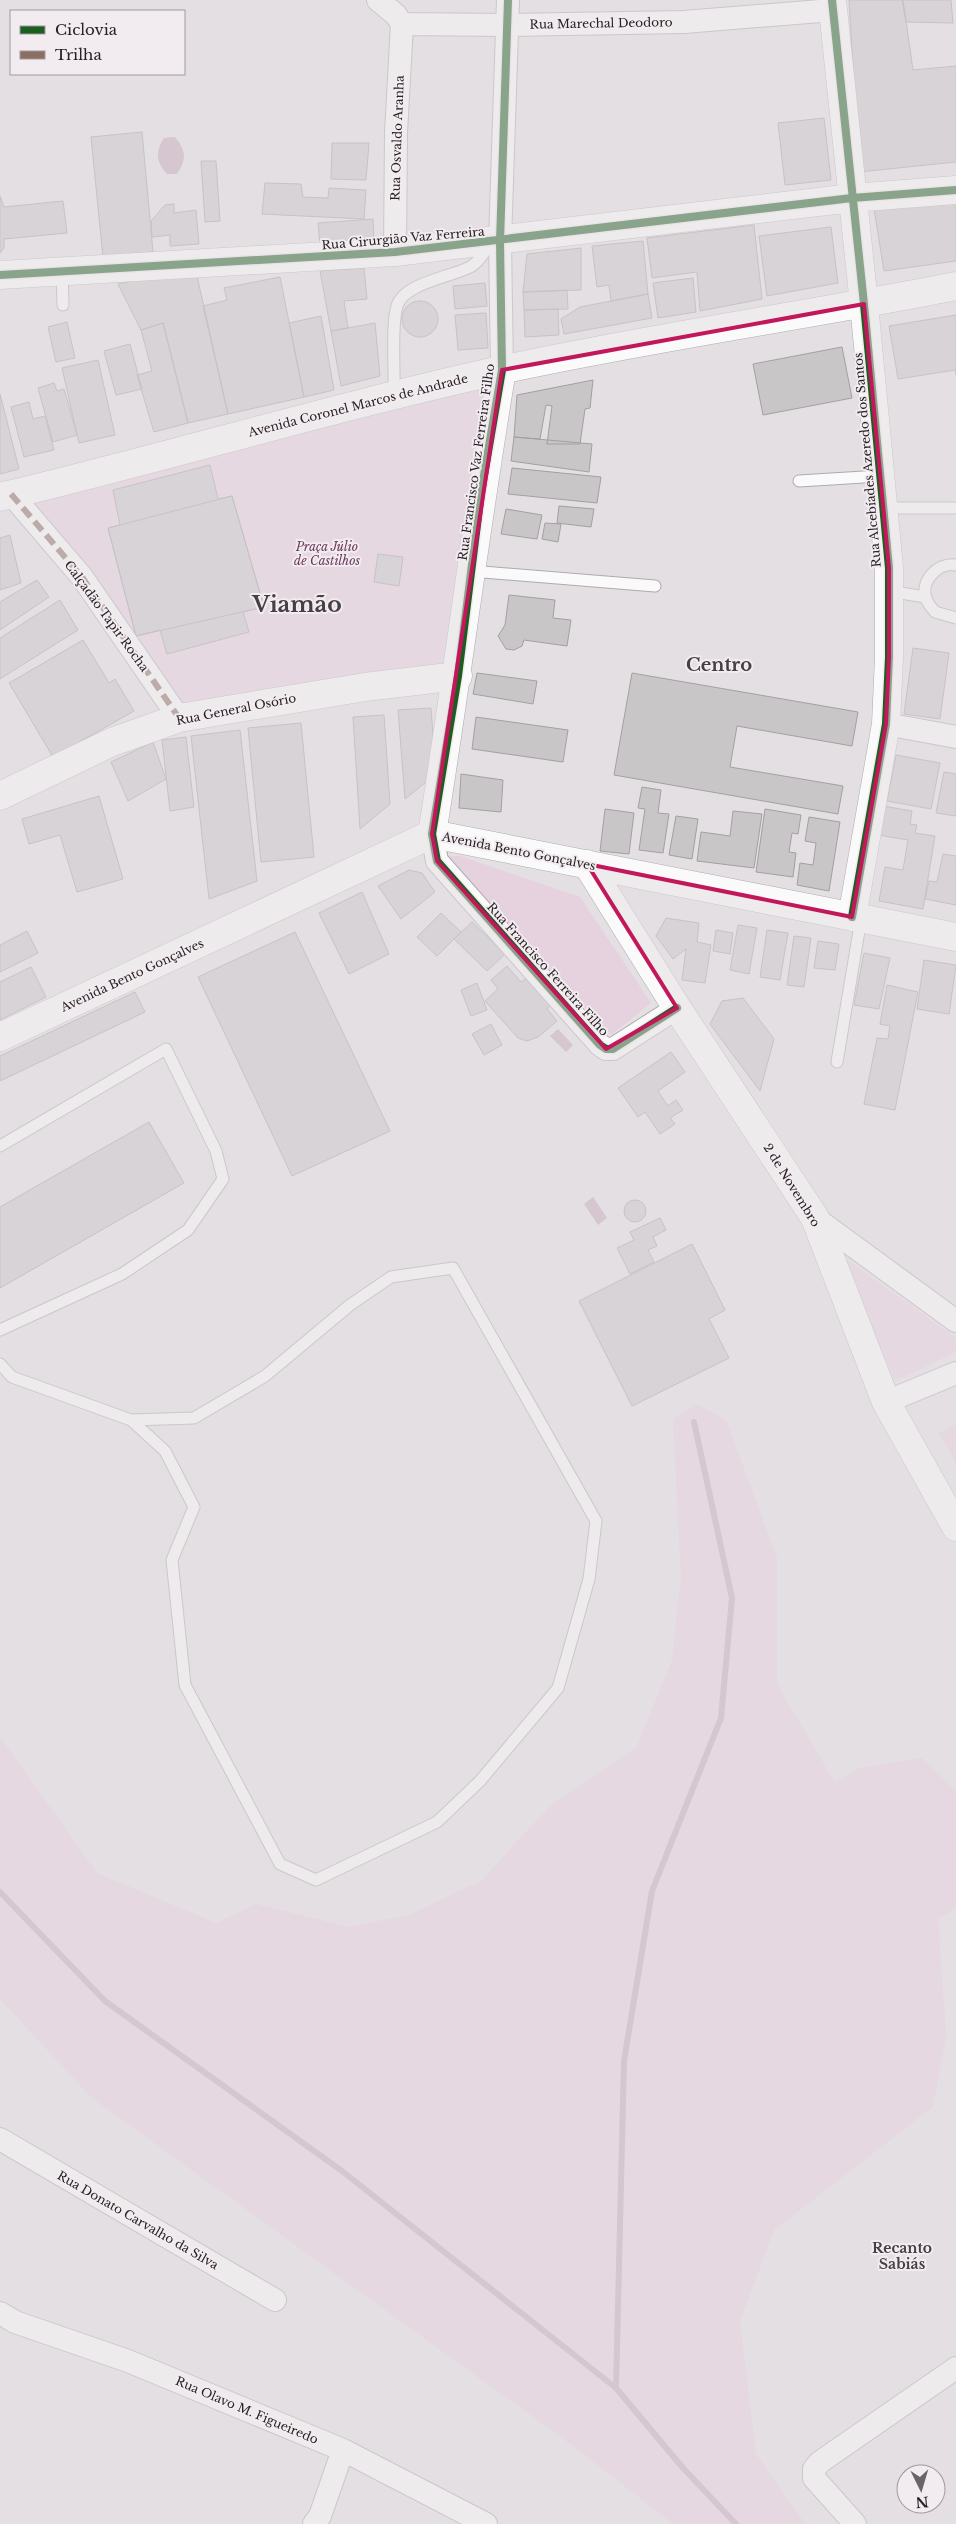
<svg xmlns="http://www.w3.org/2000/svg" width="956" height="2524" viewBox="0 0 956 2524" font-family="'Libre Baskerville',serif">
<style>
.green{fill:#e6d1df}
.water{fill:#c4a9bb}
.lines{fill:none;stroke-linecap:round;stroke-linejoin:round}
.stream{stroke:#c4a9bb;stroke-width:6}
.building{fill:#c9c6c8;stroke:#a3a0a2}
.lane-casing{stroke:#aeabad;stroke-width:13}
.street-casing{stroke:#aeabad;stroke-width:24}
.secondary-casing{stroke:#aeabad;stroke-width:29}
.lane{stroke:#fbfafb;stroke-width:11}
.street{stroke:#fbfafb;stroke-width:22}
.secondary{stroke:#fbfafb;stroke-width:28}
.quiet{stroke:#8d6e63;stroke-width:6;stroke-dasharray:12 6;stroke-linecap:butt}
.cycleway-casing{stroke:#f2ebef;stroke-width:11}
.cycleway{stroke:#1b5e20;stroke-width:8}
.marked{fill:none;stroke:#c2185b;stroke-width:4;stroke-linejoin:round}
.labels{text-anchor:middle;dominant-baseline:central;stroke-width:4;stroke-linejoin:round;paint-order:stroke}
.street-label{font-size:12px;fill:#262325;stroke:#f2ebef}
.park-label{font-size:12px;font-style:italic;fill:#6c395d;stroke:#f2ebef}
.neighbourhood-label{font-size:14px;font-weight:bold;fill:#454043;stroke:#f2ebef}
.district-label{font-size:18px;font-weight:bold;fill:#454043;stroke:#f2ebef}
.town-label{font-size:22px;font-weight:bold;fill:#454043;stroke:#f2ebef}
</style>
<rect width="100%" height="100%" fill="#e4dfe2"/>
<!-- green -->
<path class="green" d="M489 380 443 665 183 708 25 498Z
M444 856H460L580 897 651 1003 611 1035Z
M839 1254 956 1338V1352L895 1381Z
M696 1404 726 1420 777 1558V1684L835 1783 859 1768 922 1758 956 1792V1909L938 1918 946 2036 933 2107 774 2230 740 2321 756 2454 805 2524H673L576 2448 92 2098 0 1999V1737L97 1873 216 1923 256 1904 348 1927 409 1915 481 1881 549 1807 637 1747 672 1660 681 1576 673 1420Z
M956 1424V1464L939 1433Z"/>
<!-- water -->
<path class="water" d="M175 137C186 151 187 159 177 174H167C156 162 155 152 164 138Z
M558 1029 573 1045 566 1052 550 1036Z
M593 1197 607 1218 598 1225 584 1204Z"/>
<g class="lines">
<!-- stream -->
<path class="stream" d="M0 1892 105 2001 342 2171 616 2388 683 2468 736 2524
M616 2388 624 2061 652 1891 721 1718 732 1598 694 1422"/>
</g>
<!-- building -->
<path class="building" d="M849 0H903L913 70 956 66V162L859 172Z
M902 0H951L953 23 906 22Z
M824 118 831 180 785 185 778 123Z
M142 132 153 252 103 257 91 137Z
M332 143H369L366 180 331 179Z
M201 161H216L220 221 205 222Z
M265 183 301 184 303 197 328 198 329 188 366 190 364 219 262 214Z
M0 196 4 207 63 201 67 233 4 239V248L0 253Z
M956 203V261L884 271 874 209Z
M174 204V213L196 210 199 244 170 246V235L152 237 151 221 165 205Z
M373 219 374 239 320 244 318 223Z
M754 225 762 299 700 311 697 272 652 278 647 238Z
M831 227 838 283 767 296 759 236Z
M643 241 648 294 611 301 609 285 597 287 592 246Z
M581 248V290L523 292 527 254Z
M364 268 367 299 344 301 348 328 331 331 320 271Z
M197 276 228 414 188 423 163 323 141 330 118 284 137 280Z
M280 277 304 397 228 414 203 306 227 300 224 288Z
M693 278 696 312 658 318 653 283Z
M485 283 487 306 455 309 453 286Z
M567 290 568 309 524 310 523 292Z
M648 294 652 318 564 334 561 319 580 307Z
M402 319a18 18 0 1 1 36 0a18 18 0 1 1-36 0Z
M558 309 559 335 525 337 524 310Z
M486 313 488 348 458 350 455 315Z
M956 315V375L955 370 898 379 889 326Z
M321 316 334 390 304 397 289 323Z
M67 322 75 358 56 362 48 327Z
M163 323 188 423 154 432 137 375 152 371 141 330Z
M375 323 380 376 341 386 331 331Z
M130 344 142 389 116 395 104 351Z
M842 347 852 398 763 415 753 364Z
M98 360 115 435 79 443 62 368Z
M593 380 590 408 585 409 580 444H547L552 406 546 405 540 439 514 437 517 395Z
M54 383 57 391 64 389 77 435 53 442 38 388Z
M0 394 19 469 0 474Z
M29 402 33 419 45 416 54 450 24 457 11 407Z
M514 437 592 444 589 472 511 461Z
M210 465 218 499 232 496 264 607 243 612 249 632 167 654 160 630 136 636 108 528 120 525 113 490Z
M512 468 601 477 597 503 508 494Z
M232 496 264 607 136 636 108 528Z
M559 506 594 509 591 527 557 523Z
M506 509 542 515 537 539 501 534Z
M545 523 561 524 558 542 542 539Z
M10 535 21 583 0 590V538Z
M378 554 403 557 399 586 374 582Z
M37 580 49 597 0 630V602Z
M509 595 555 600 553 618 571 620 567 646 524 640 522 646 514 650 506 649 498 636 505 625Z
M60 600 78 630 0 679V638Z
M83 640 109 683 115 679 134 711 53 757 9 683Z
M913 648 949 653 940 719 904 714Z
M477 673 537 681 533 704 473 694Z
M632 673 858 712 852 746 737 726 730 767 843 786 838 814 614 775Z
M431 708 436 774 405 799 398 710Z
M384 715 390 804 360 829 353 717Z
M476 717 568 730 563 762 472 749Z
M301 723 314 857 261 862 248 728Z
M240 730 257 881 209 899 191 736Z
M186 737 194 807 170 811 162 740Z
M153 742 166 779 128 801 111 762Z
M896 755 940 763 931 809 887 801Z
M944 772 956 774V816L936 813Z
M461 774 503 780 501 812 459 808Z
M642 787 661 790 658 813 669 814 663 853 639 850 645 809 638 808Z
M99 796 123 879 77 892 60 835 29 844 22 819Z
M883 806 912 811 910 824 917 825 915 833 935 836 923 909 879 901 885 867 903 870 908 840 878 835Z
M605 809 634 813 629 854 600 851Z
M765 809 801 815 798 834 792 833 789 852 796 853 793 877 756 872Z
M733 811 762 814 754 868 697 861 701 832 730 836Z
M676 816 698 819 692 859 669 855Z
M809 817 840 822 829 891 797 885 800 863 813 865 816 843 805 841Z
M943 854 956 856V905L925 899 929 881 937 882Z
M409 870 422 873 435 892 401 919 378 886Z
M362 892 389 954 349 974 319 913Z
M441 913 461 932 437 956 417 937Z
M666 918 699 923 697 942 711 945 705 983 682 980 686 949 673 959 656 936Z
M472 922 505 954 487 971 454 939Z
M738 925 757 928 749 974 730 970Z
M716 930 733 933 730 954 713 951Z
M767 930 788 933 780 980 760 977Z
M27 931 38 953 0 972V945Z
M295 932 390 1131 292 1176 198 977Z
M794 936 811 938 804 987 787 985Z
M818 941 839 944 835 970 814 968Z
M864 953 890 958 879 1009 854 1005Z
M924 960 956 965 949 1014 917 1009Z
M507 966 521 982 527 978 551 1005 547 1009 557 1021 538 1037 527 1041 518 1038 485 1001 498 989 491 980Z
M31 967 46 997 0 1020V982Z
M477 983 487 1010 471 1016 461 990Z
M887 985 918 992 895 1110 864 1104 877 1038 888 1039 890 1026 880 1024Z
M135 992 145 1012 0 1081V1056Z
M743 998 774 1039 760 1091 710 1024 722 1001Z
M491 1024 502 1045 484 1055 472 1034Z
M671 1052 685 1072 658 1091 668 1106 676 1100 683 1110 670 1118 675 1124 660 1134 645 1112 638 1117 618 1088Z
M149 1122 184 1183 0 1288V1207Z
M624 1211a11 11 0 1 1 22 0a11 11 0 1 1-22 0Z
M660 1218 666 1230 653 1237 657 1246 648 1250 654 1262 630 1274 617 1248 634 1240 630 1232Z
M692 1244 725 1310 709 1319 729 1358 632 1406 579 1301Z"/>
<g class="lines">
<!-- lane casing -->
<g class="lane-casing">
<path id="lane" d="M62 272 63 305
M394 394C395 372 391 325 397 306 404 283 451 277 470 267 479 262 484 253 489 244
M799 481 880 476
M883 508H956
M956 565C939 562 920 580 926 598 927 603 932 608 935 612L956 618
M471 571 655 586
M889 591 925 597
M837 1062 861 919
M0 1146 166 1049 216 1151 223 1179 188 1230 122 1274 0 1330
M0 1364 12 1377 131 1420 165 1451 194 1507 172 1560 185 1685 280 1864 316 1880 437 1822 480 1781 558 1688 589 1579 596 1521 453 1268 391 1277 350 1305 265 1376 194 1418 131 1420"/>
</g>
<!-- street casing -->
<g class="street-casing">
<path id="street" d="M378 0 396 15 402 24 508 25 684 22 833 10
M395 252 396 133 402 24
M502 370 500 241 508 0
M11 494 82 577 179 718
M886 724 956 737
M432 834 437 861 600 1045 606 1049H613L677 1008
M815 1218 956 1321
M886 1402 956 1373
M0 2139 275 2300
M0 2313 15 2322 128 2361 343 2450 486 2524
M314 2524 320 2516 343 2450
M855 2524 814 2478V2469L820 2462 956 2368"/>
</g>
<!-- secondary casing -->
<g class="secondary-casing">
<path id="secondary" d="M832 0 864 304 889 568V657L886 724 852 917
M0 275 395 252 852 198 956 190
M0 497C168 457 333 407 501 370 652 337 805 316 956 286
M0 796 112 742 179 718 365 687 458 676
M432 834C457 680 476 524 502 370
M587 864 677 1008 815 1218 886 1402 956 1527
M0 1037 432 834 956 937"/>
</g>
<!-- lane -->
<use href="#lane" class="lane"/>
<!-- street -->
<use href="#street" class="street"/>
<!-- secondary -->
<use href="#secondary" class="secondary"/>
<!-- quiet -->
<path class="quiet" d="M11 494 82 577 179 718"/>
<!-- cycleway casing -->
<g class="cycleway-casing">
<path id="cycleway" d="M508 0 500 241 502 370 481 493 458 676 432 834 437 861 600 1045 606 1049H613L677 1008
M832 0 864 304 889 568V657L886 724 852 917
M0 275 395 252 852 198 956 190"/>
</g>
<!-- cycleway -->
<use href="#cycleway" class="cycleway"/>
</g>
<!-- marked area -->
<path d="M0 0H956V2524H0ZM864 304 889 568V657L886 724 852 917 587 864 677 1008 606 1049 437 861 432 834 502 370Z" fill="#e4dfe2" fill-opacity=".55" fill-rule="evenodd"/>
<path class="marked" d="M864 304 889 568V657L886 724 852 917 587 864 677 1008 606 1049 437 861 432 834 502 370Z"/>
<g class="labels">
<!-- street labels -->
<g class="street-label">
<text transform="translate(601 23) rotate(-1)">Rua Marechal Deodoro</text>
<text transform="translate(397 138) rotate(-88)">Rua Osvaldo Aranha</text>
<text transform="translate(403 238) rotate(-5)">Rua Cirurgião Vaz Ferreira</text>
<text transform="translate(358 405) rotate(-14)">Avenida Coronel Marcos de Andrade</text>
<text transform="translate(867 460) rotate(-95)">Rua Alcebíades Azeredo dos Santos</text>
<text transform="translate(476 462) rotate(-82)">Rua Francisco Vaz Ferreira Filho</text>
<text transform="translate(107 616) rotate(54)">Calçadão Tapir Rocha</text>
<text transform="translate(236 709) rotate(-11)">Rua General Osório</text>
<text transform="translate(519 851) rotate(11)">Avenida Bento Gonçalves</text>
<text transform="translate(548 969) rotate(48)">Rua Francisco Ferreira Filho</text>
<text transform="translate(132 975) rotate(-25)">Avenida Bento Gonçalves</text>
<text transform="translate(792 1185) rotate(58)">2 de Novembro</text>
<text transform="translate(138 2220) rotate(30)">Rua Donato Carvalho da Silva</text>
<text transform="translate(247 2410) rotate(23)">Rua Olavo M. Figueiredo</text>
</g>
<!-- park labels -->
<g class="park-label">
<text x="327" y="546">Praça Júlio<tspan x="327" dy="14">de Castilhos</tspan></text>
</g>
<!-- neighbourhood labels -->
<g class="neighbourhood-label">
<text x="902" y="2248">Recanto<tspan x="902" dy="16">Sabiás</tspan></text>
</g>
<!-- district labels -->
<g class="district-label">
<text x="719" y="665">Centro</text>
</g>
<!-- town labels -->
<g class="town-label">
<text x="297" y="604">Viamão</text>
</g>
</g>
<!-- legend -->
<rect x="10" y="10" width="175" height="65" fill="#f2ebef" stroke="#a09b9e"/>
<rect x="20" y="26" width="25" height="8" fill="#1b5e20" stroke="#a09b9e"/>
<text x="55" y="35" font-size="15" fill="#262325">Ciclovia</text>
<rect x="20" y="51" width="25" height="8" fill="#8d6e63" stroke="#a09b9e"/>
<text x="55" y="60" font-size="15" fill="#262325">Trilha</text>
<!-- north arrow -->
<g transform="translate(921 2489) rotate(175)"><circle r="24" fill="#f2ebef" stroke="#a09b9e"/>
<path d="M0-4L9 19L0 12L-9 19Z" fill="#686567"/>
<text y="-8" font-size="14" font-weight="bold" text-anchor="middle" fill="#262325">N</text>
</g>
</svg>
